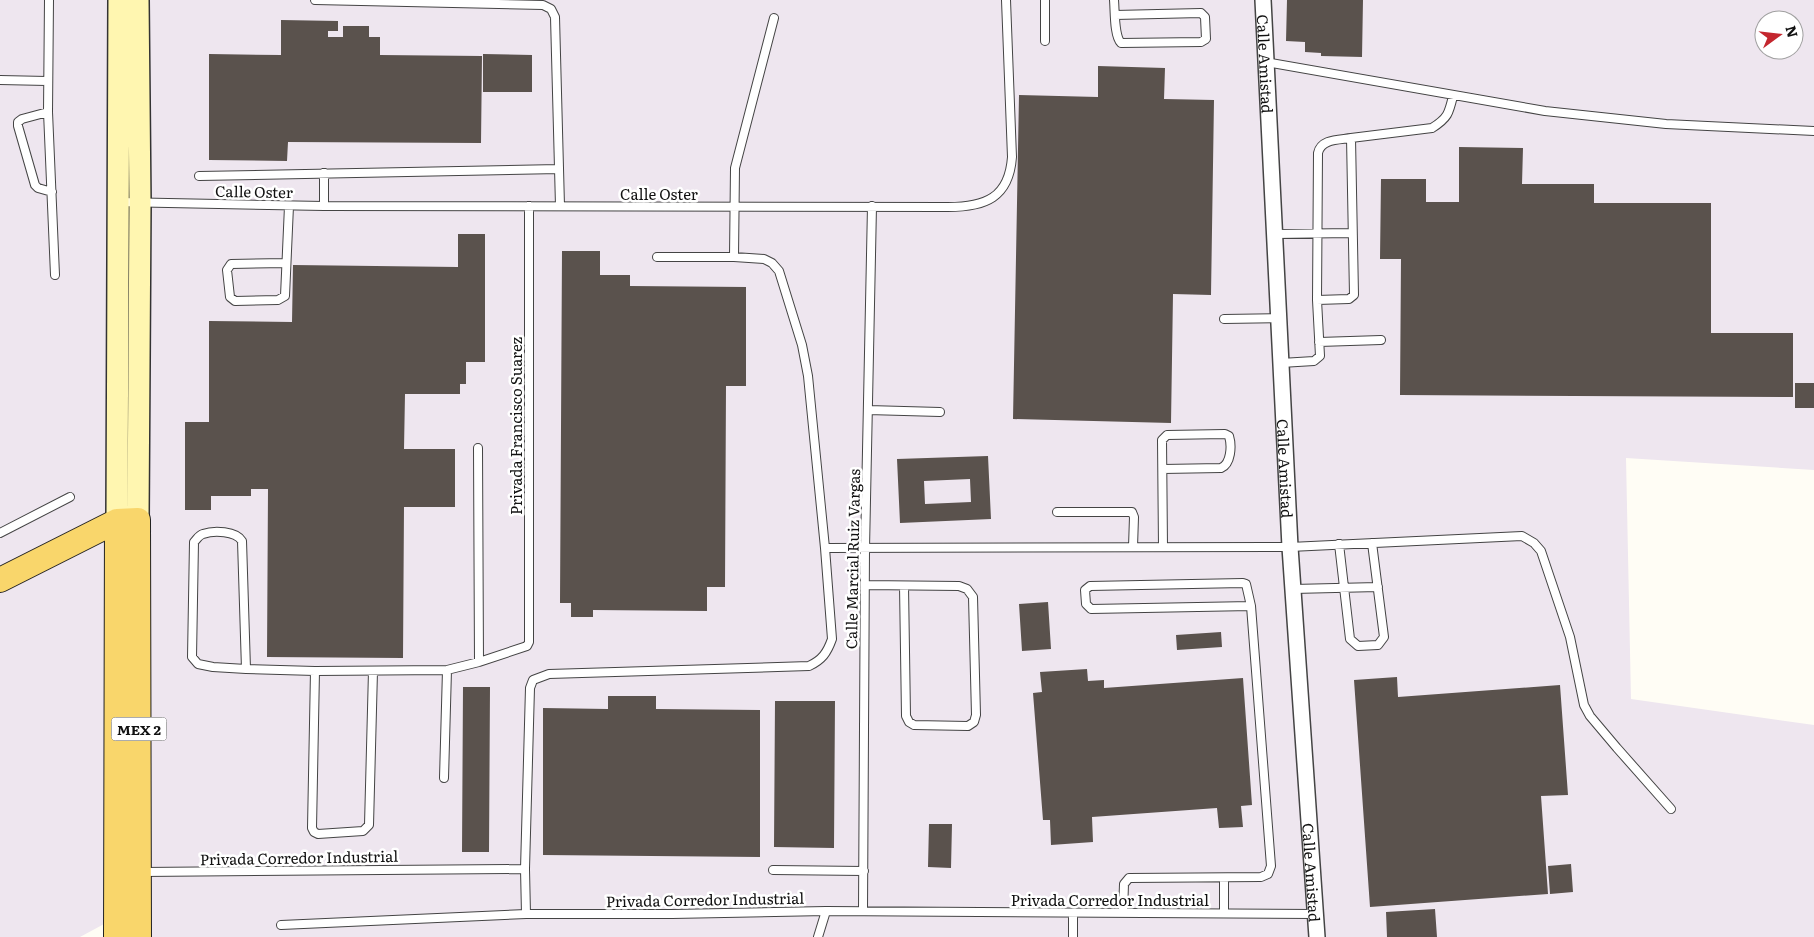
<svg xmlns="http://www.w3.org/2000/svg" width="1814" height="937" viewBox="0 0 1814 937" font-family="Literata,serif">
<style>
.industrial{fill:#eee6ef;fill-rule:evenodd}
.building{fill:#5a524d;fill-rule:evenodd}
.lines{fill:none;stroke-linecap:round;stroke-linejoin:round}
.lane-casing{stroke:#444;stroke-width:10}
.street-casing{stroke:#444;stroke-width:18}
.secondary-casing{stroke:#333;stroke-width:24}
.primary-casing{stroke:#222;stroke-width:26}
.lane{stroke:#fff;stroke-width:8}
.street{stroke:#fff;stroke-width:15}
.secondary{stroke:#fff6b0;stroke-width:21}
.primary{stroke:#f9d66b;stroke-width:24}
.labels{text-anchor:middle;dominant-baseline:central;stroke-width:5;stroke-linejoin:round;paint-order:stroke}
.shield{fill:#fff;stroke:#585858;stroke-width:1}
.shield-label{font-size:14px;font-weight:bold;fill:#111}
.street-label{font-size:15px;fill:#111;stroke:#fff}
</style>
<rect width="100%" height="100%" fill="#fffdf5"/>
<!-- industrial -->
<path class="industrial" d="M0 0H1814V470L1626 458 1631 699 1814 725V937H130V910L80 937H0ZM1764 20H1794V50H1764Z"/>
<!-- building -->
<path class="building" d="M1287 0H1363L1362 57 1321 56V53L1305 52V42L1286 41Z
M281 20 338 21V31H328V37H343V26H369V37H380V55L482 56 481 143 288 142 287 161 209 160V54L281 55Z
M483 54 532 55V92H483Z
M1098 66 1165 68 1164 99 1214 100 1211 295 1173 294 1171 423 1013 419 1019 95 1098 97Z
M1459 147 1523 148 1522 184H1594V203H1711V333H1793V397L1400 395 1401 259H1380L1381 179H1426V202H1459Z
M458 234H485V362H466V384H460V394H405L404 449H455V507H404L403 658 267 657 268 489H251V496H211V510H185V422H209V321L292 322 293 265 458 267Z
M562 251H600V275H630V286L746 287V386H726L725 587H707V611L593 610V617H571V603H560Z
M1795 383H1814V408H1795Z
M988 456 991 519 900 523 897 459ZM970 479 971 502 925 504 924 481Z
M1048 602 1051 649 1022 651 1019 604Z
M1221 632 1222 647 1177 650 1176 635Z
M1087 669 1088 681 1104 680V688L1243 678 1252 805 1241 806 1243 827 1219 828 1217 808 1092 817 1093 842 1051 845 1050 820H1043L1033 693 1042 692 1040 672Z
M1397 677 1398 697 1560 685 1568 795 1541 796 1548 894 1370 907 1354 680Z
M463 687H490L489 852H462Z
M608 696H656V709L760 710V857L543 855V708L608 709Z
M775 701H835L834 848 774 847Z
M929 824H952L951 868 928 867Z
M1571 864 1573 892 1550 894 1548 866Z
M1435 909 1437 937H1387L1386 912Z"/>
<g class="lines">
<!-- lane casing -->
<g class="lane-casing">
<path id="lane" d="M49 0 48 112 55 275
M315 0 543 5 551 9 555 17 560 206
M1114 0C1115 11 1114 36 1121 43L1201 42 1206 39 1205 17 1201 13 1115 15
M1045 41V0
M1266 62 1545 111 1666 124 1814 131
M0 80 47 81
M48 112 22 119 18 122V126L35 185 38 188 52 192
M199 176 559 169
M118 202 324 206 948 207C985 207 1009 198 1012 157L1006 0
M324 206V173
M1274 234 1352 233
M734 257 735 168 774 18
M286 263 231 264 227 270 230 297 235 301 278 300 285 296 289 206
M1317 300 1349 299 1354 295 1351 138 1432 128C1448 118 1449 113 1453 96
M1224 319 1279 318
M1319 342 1381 340
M1281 363 1314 361 1320 356 1317 300 1318 153C1321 139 1338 140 1351 138
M868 410 940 412
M478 448 479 662
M1163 469 1221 468C1231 464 1232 446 1229 436L1225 434 1167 435 1162 440 1163 547
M1057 512H1132L1134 517 1133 547
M0 533 70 497
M1339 544 1350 639 1358 646 1378 645 1384 637 1372 543
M825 548 1290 547 1522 536 1534 543 1541 551 1570 637 1584 705 1590 716 1617 748 1671 809
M865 585 959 586 967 589 973 597 976 715 974 722 968 726 914 725 909 722 906 716 904 586
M1293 589 1378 587
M246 669 242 541C236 531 214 530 203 534 199 535 197 539 194 542L192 657 198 664 213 667 246 669 315 671 447 670 479 662 527 646 529 642V206
M315 671 312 828 314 832 318 834 363 831 369 825 373 671
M444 778 447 670
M525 869 530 688 533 680 549 674 809 666C822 660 827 653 832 639L825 548 808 376 802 345 779 271 772 263 764 259 734 257H657
M773 870 864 871
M142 872 525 869 526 914H672L826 911 1315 914
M863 911 865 549 872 206
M1123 913 1124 884 1129 878 1261 877 1268 874 1271 866 1251 606 1246 584 1243 583 1090 586 1085 590 1086 604 1091 609 1251 606
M1224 913V878
M281 925 526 914
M818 937 826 911
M1073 937V913"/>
</g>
<!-- street casing -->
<g class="street-casing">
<g id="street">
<path id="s1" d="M1263 0 1290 547 1317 937"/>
</g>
</g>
<!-- secondary casing -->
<g class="secondary-casing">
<path id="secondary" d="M138 0 140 203 138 520
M117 521 119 0"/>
</g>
<!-- primary casing -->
<g class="primary-casing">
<path id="primary" d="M0 580 117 521 138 520 139 937
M116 937 117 521"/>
</g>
<!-- lane -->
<use href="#lane" class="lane"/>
<!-- street -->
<use href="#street" class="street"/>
<!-- secondary -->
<use href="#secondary" class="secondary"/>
<!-- primary -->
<use href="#primary" class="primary"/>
</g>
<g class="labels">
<!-- shield labels -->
<rect class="shield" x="111.5" y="717.5" width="55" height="23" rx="4"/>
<g class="shield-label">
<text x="139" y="729">MEX 2</text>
</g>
<!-- street labels -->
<g class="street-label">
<text stroke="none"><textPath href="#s1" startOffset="64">Calle Amistad</textPath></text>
<text transform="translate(254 191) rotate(1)">Calle Oster</text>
<text x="659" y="193">Calle Oster</text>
<text transform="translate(515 426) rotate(-90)">Privada Francisco Suarez</text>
<text stroke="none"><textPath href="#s1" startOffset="469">Calle Amistad</textPath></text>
<text transform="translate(852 559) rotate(-89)">Calle Marcial Ruiz Vargas</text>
<text transform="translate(299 857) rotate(-1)">Privada Corredor Industrial</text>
<text stroke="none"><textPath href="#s1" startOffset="874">Calle Amistad</textPath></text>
<text transform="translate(705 899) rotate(-1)">Privada Corredor Industrial</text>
<text x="1110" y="899">Privada Corredor Industrial</text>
</g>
</g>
<!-- north arrow -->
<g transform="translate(1779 35) rotate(75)"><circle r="24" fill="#ffffff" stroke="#a0a0a0"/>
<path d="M0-4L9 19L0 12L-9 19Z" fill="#c4262e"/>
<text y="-8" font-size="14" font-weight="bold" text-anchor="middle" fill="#111111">N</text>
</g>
</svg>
